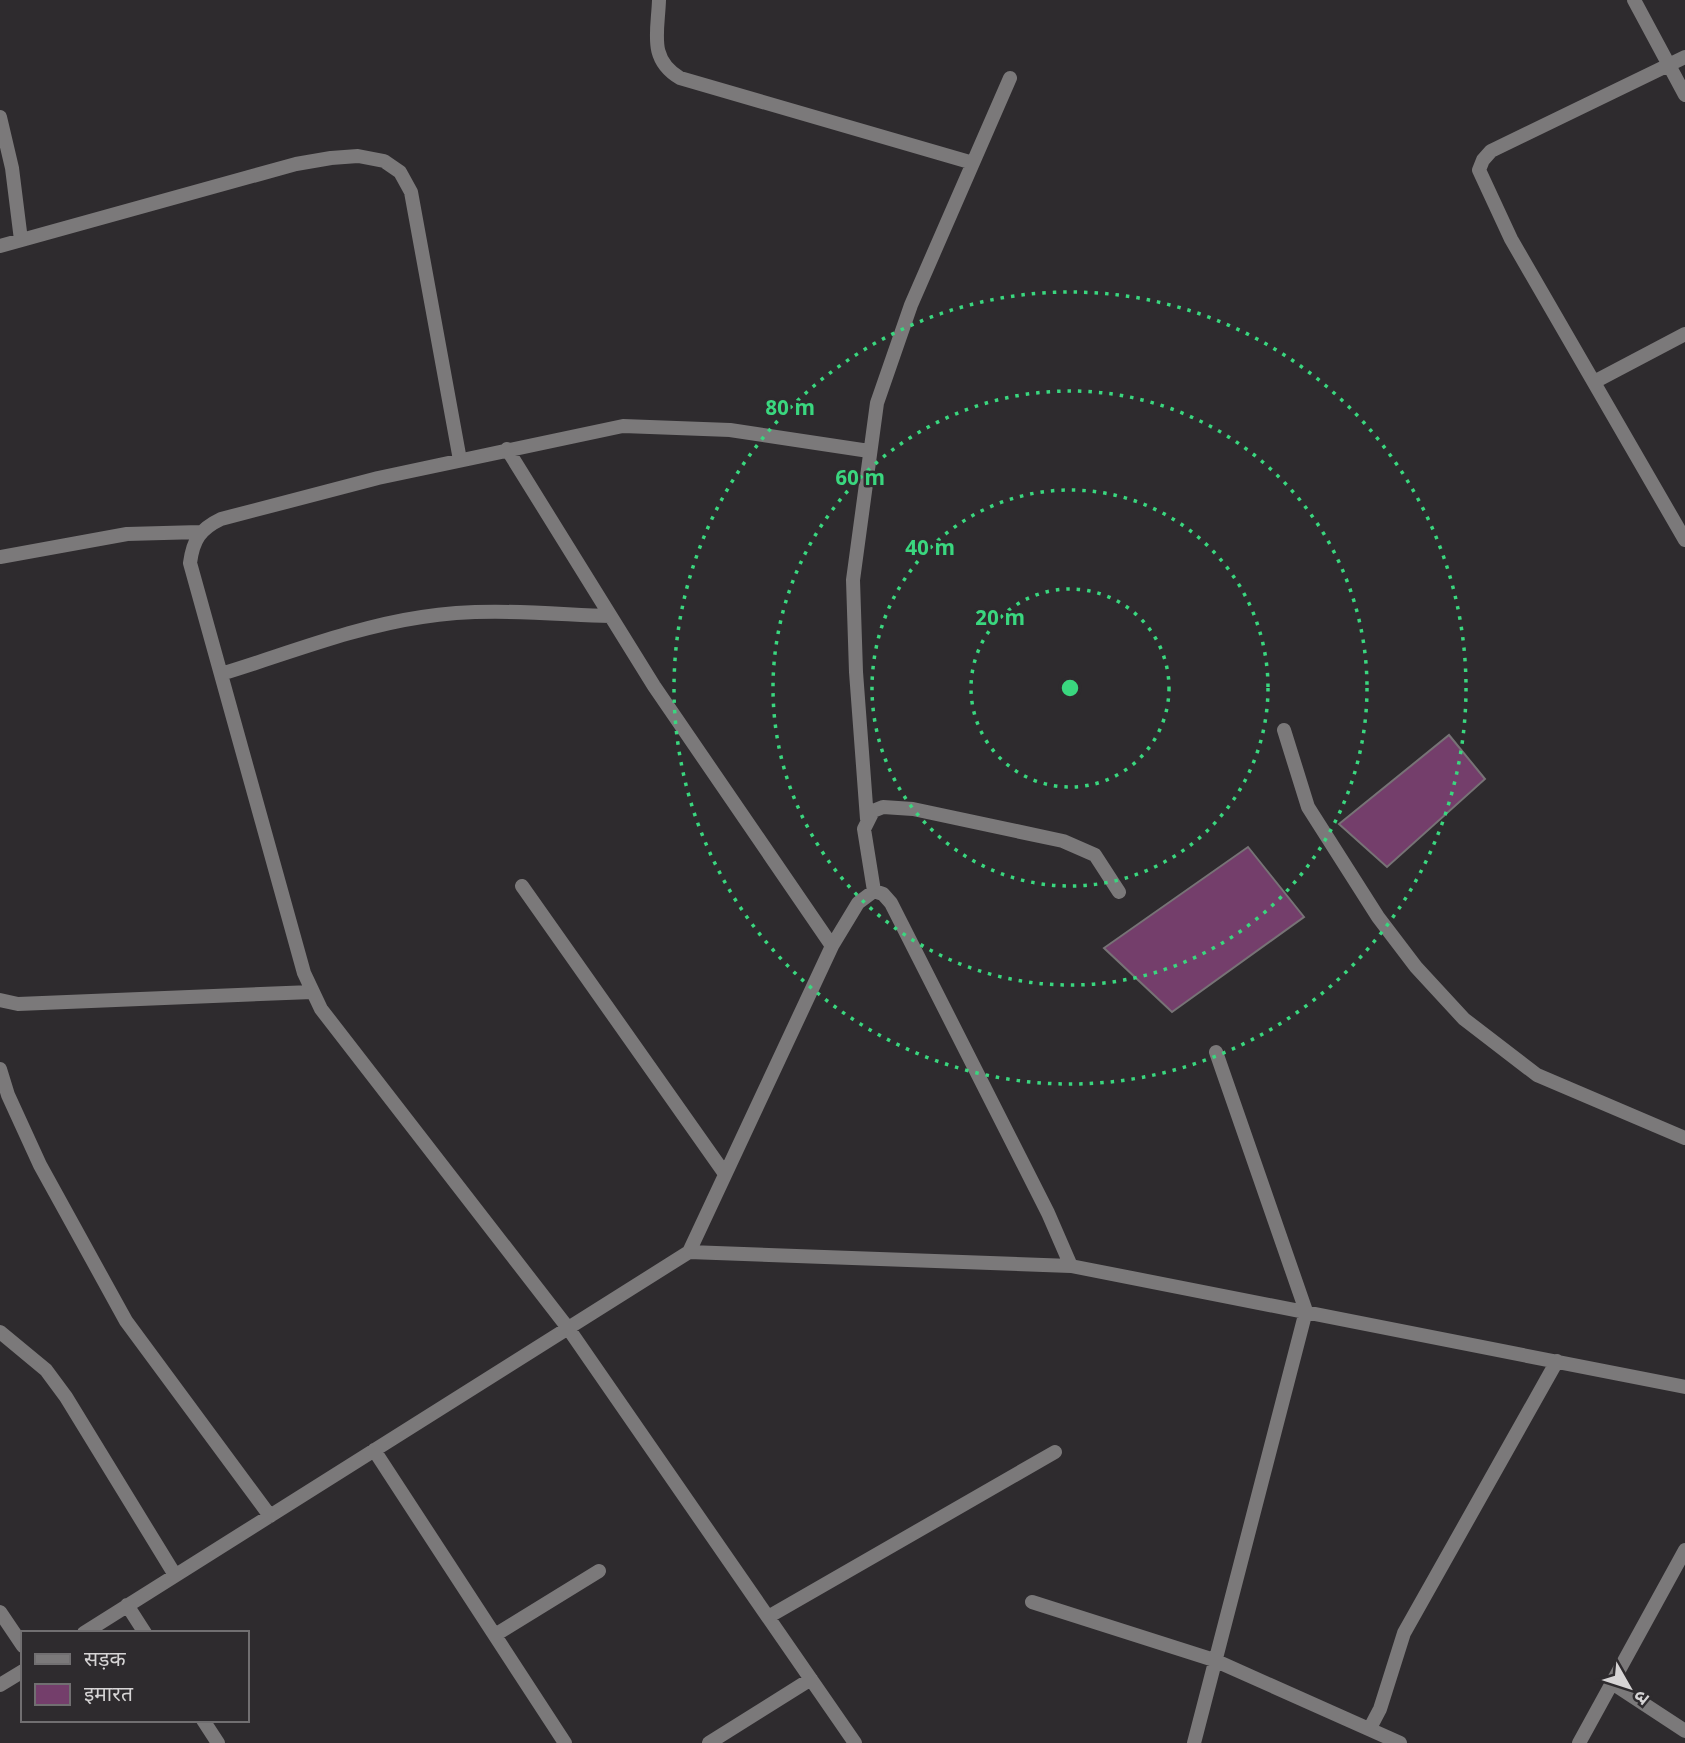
<svg xmlns="http://www.w3.org/2000/svg" width="1685" height="1743" viewBox="0 0 1685 1743" font-family="Georgia,'Noto Sans Devanagari',serif">
<style>
.building{fill:#743e6b;stroke:#777376;stroke-width:2}
.lines{fill:none;stroke-linecap:round;stroke-linejoin:round}
.minor{stroke:#7b797a;stroke-width:14}
.ring{fill:none;stroke:#3ad77f;stroke-width:3.5;stroke-dasharray:3.5 7}
.centre{fill:#3ad77f;stroke:#2e2b2e;stroke-width:3.5}
.ring-label{font-size:21px;text-anchor:middle;font-weight:bold;fill:#3ad77f;stroke:#2e2b2e;stroke-width:5;stroke-linejoin:round;paint-order:stroke}
</style>
<rect width="100%" height="100%" fill="#2e2b2e"/>
<!-- building -->
<path class="building" d="M1449 735 1485 779 1387 867 1339 824Z
M1248 847 1304 917 1172 1012 1104 948Z"/>
<g class="lines">
<!-- minor -->
<path class="minor" d="M659 0C658 32 648 59 680 78L973 163
M1634 0 1685 95
M1685 57 1491 151 1483 160 1479 170 1511 239 1685 540
M0 117 12 168 21 240
M0 246 296 164 331 158 358 156 384 161 400 172 411 192 460 460
M1594 382 1685 334
M507 449 654 686 832 946
M0 557 127 534 200 532
M221 674C287 654 354 627 422 617 484 607 548 614 610 616
M1284 730 1308 807 1378 917 1416 967 1464 1019 1537 1075 1685 1138
M867 819 856 672 853 580 877 403 911 305 1010 78
M522 886 725 1174
M874 891 864 829 873 811 883 807 913 809 1063 841 1095 855 1119 892
M0 1000 18 1004 312 992
M0 1069 8 1095 40 1165 126 1321 270 1516
M689 1252 832 946 858 903 874 891 883 894 891 903 1048 1213 1071 1266
M0 1332 46 1370 66 1397 175 1575
M374 1450 565 1743
M1032 1602 1214 1660 1400 1743
M127 1605 145 1633
M0 1612 23 1646
M768 1617 1055 1452
M84 1633 689 1252 1071 1266 1685 1387
M495 1635 599 1571
M1612 1683 1685 1731
M0 1685 23 1671
M203 1720 218 1743
M1370 1728 1380 1709 1404 1633 1557 1361
M709 1743 811 1679
M855 1743 568 1328 321 1009 304 973 190 563C193 540 200 529 221 519L378 478 623 426 730 430 869 451
M1194 1743 1306 1311 1216 1052
M1579 1743 1685 1550"/>
</g>
<!-- distance rings -->
<g class="ring">
<circle cx="1070" cy="688" r="99"/>
<circle cx="1070" cy="688" r="198"/>
<circle cx="1070" cy="688" r="297"/>
<circle cx="1070" cy="688" r="396"/>
</g>
<circle cx="1070" cy="688" r="10" class="centre"/>
<g class="ring-label">
<text x="790" y="415">80 m</text>
<text x="860" y="485">60 m</text>
<text x="930" y="555">40 m</text>
<text x="1000" y="625">20 m</text>
</g>
<!-- legend -->
<rect x="21" y="1631" width="228" height="91" fill="#2e2b2e" stroke="#716f71" stroke-width="2"/>
<rect x="35" y="1654" width="35" height="10" fill="#7b797a" stroke="#716f71" stroke-width="2"/>
<text x="84" y="1666" font-size="21" fill="#d6d4d5">सड़क</text>
<rect x="35" y="1684" width="35" height="21" fill="#743e6b" stroke="#716f71" stroke-width="2"/>
<text x="84" y="1701" font-size="21" fill="#d6d4d5">इमारत</text>
<!-- north arrow -->
<g transform="translate(1629 1687) rotate(129)" stroke="#2e2b2e" stroke-width="5" paint-order="stroke">
<path d="M0-5L12 26L0 18L-12 26Z" fill="#d6d4d5"/>
<text y="-10" font-size="19" font-weight="bold" text-anchor="middle" fill="#d6d4d5">उ</text>
</g>
</svg>
